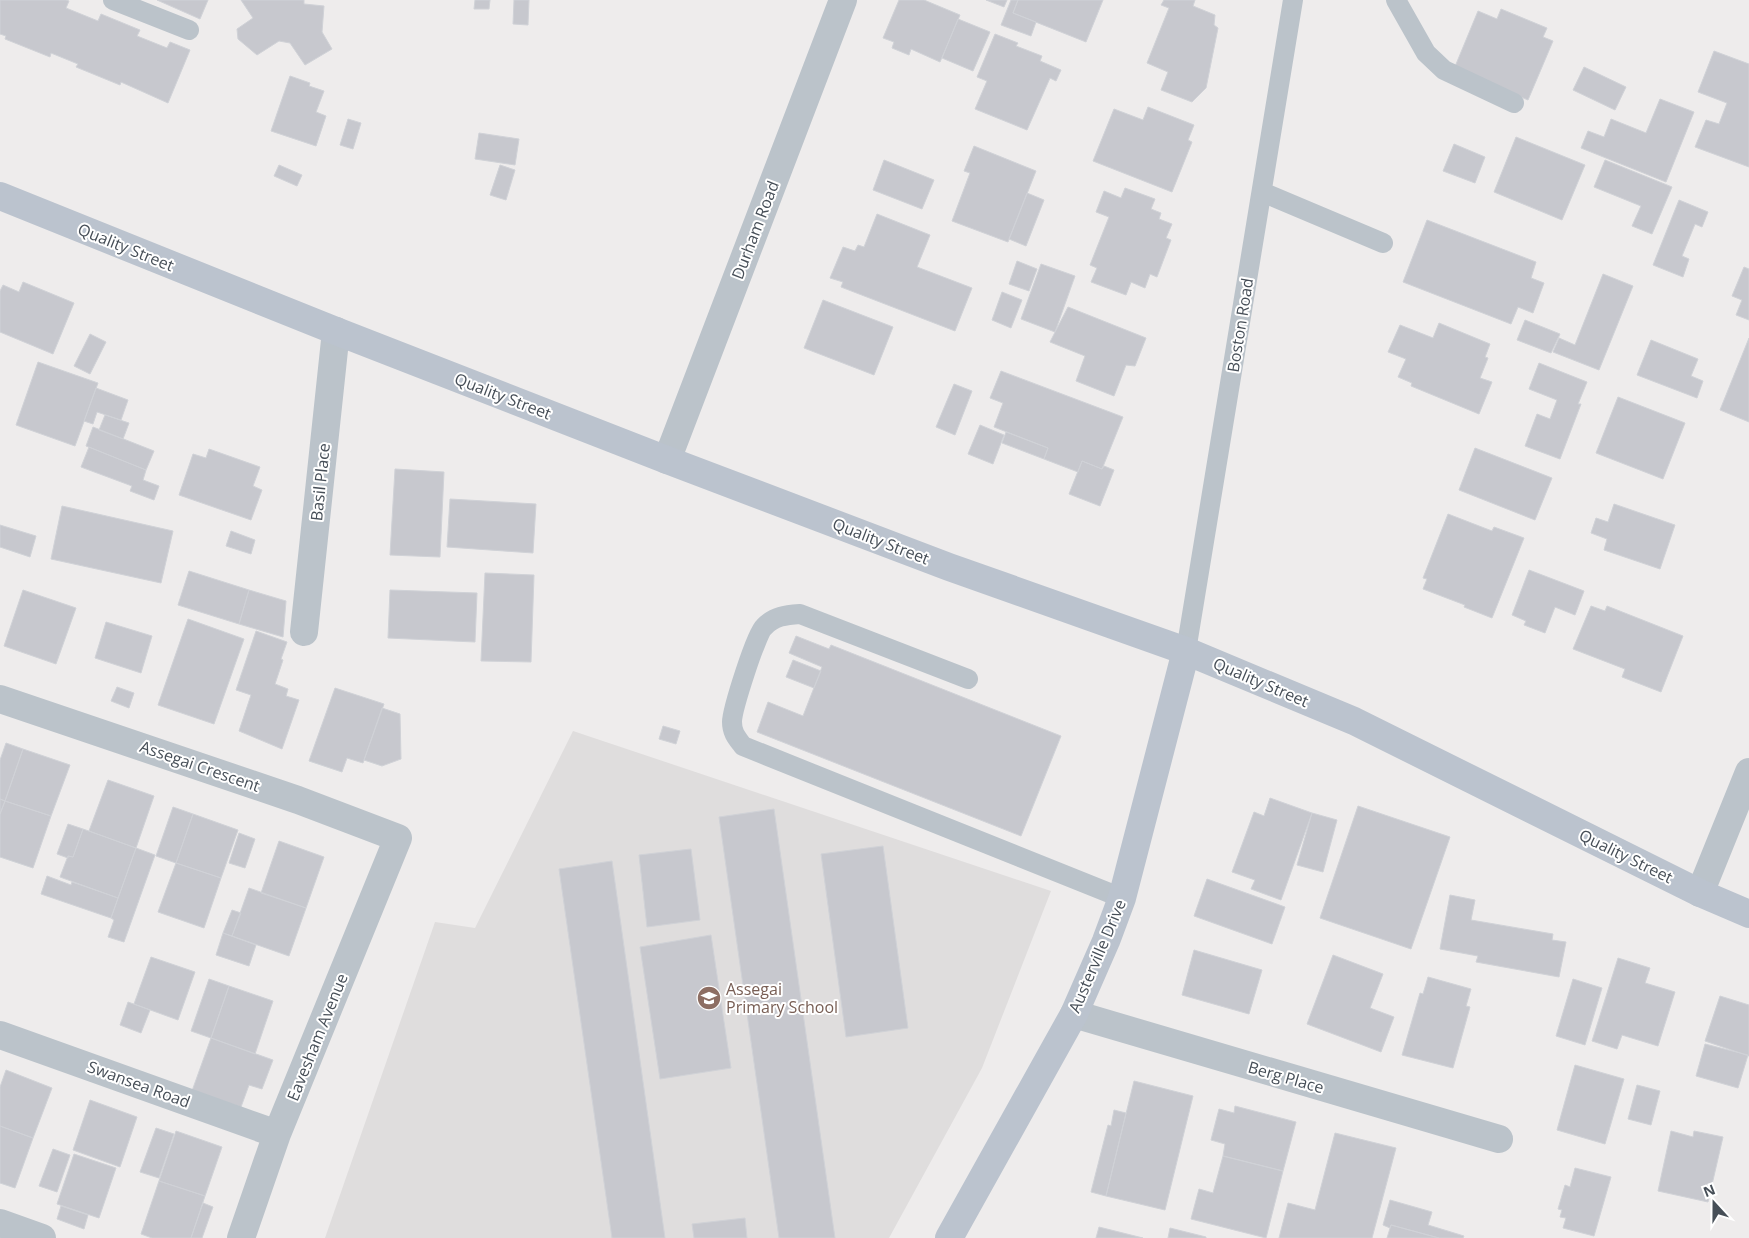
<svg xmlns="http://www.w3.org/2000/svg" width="1749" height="1238" viewBox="0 0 1749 1238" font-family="'Open Sans',sans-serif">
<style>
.education{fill:#dfdddd}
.building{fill:#c7c8ce;stroke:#d0d2d7}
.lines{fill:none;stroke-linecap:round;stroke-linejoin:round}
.lane{stroke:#bbc3ca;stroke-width:20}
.street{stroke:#bbc3ca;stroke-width:28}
.secondary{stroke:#bbc3ce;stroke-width:28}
.labels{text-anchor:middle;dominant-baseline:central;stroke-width:4;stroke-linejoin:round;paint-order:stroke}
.street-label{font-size:16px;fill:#464e57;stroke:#fff}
.education-label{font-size:16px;fill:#785e54;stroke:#fff;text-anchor:start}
</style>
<rect width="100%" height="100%" fill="#eeecec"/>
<!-- education -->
<path class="education" d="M573 731 1051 891 982 1068 889 1238H325L435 922 475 928Z"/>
<!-- building -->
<path class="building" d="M0 0H66L69 1 66 8 98 21 101 14 140 30 137 36 167 48 170 42 190 50 168 103 121 82 120 85 76 67 78 64 51 53 50 57 5 39 6 36 0 34Z
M157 0H208L200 19Z
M241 0H304V4L324 6 322 32 332 49 305 65 290 43 279 41 257 55 238 39 237 29 253 18Z
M475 0H490L489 9H474Z
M514 0H529L528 25 513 24Z
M899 0H924L960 15 940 62 911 49 909 55 892 48 894 42 883 38Z
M986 0H1007L1004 7Z
M1011 0H1018L1013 13 1036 22 1031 36 1001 25Z
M1018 0H1103L1086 42 1013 13Z
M1164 0H1195L1193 6 1215 15 1214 25 1218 28 1206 88 1192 102 1161 90 1168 72 1147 63 1169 8 1161 5Z
M1501 9 1547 28 1543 37 1553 41 1528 100 1454 69 1478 11 1497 19Z
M958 19 990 32 973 71 942 58Z
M995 34 1018 43 1016 46 1042 56 1040 61 1061 70 1056 81 1050 78 1027 130 975 109 987 81 977 77Z
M1714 51 1749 64V167L1695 147 1706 120 1719 124 1727 103 1698 92Z
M1584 67 1626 87 1615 110 1573 90Z
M290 76 310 83 309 86 324 91 316 112 326 116 316 146 271 131Z
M1660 99 1694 112 1666 182 1581 148 1588 131 1604 137 1611 119 1646 133Z
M1148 107 1194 125 1188 140 1192 142 1172 192 1093 161 1114 109 1143 120Z
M348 119 361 123 353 149 340 145Z
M479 133 519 139 515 165 475 159Z
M1516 137 1585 165 1562 220 1494 192Z
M1454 144 1485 157 1475 183 1443 171Z
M974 146 1036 171 1008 242 952 221 970 173 964 171Z
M884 160 934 180 922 209 873 190Z
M1605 160 1672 187 1652 234 1632 226 1641 206 1594 187Z
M279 165 302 175 297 186 274 176Z
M500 165 515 170 506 200 490 195Z
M1125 188 1155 199 1151 209 1161 213 1159 219 1172 224 1166 238 1171 240 1157 277 1150 274 1145 288 1131 282 1126 295 1091 282 1097 268 1090 265 1109 217 1096 212 1104 191 1121 198Z
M1027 193 1044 200 1026 246 1009 239Z
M1679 200 1708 212 1702 227 1695 224 1682 256 1689 259 1683 277 1653 265Z
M877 214 930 235 917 267 972 288 955 331 841 287 843 282 830 278 843 247 855 251 858 245 864 247Z
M1427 220 1536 262 1531 278 1544 283 1533 313 1518 307 1511 324 1403 282Z
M1017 261 1037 269 1029 291 1009 284Z
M1041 264 1075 276 1055 332 1021 319Z
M1744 267 1749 269V320L1736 315 1742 300 1732 296Z
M1603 274 1633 286 1599 370 1553 352 1559 338 1575 345Z
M23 282 74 303 53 354 0 332V291L3 285 19 292Z
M1002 292 1022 300 1011 328 992 320Z
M823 300 893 327 874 375 804 348Z
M1068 307 1146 338 1135 366 1126 365 1114 396 1076 381 1085 356 1050 342Z
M1525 320 1560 334 1551 353 1517 340Z
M1439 323 1490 344 1485 357 1488 358 1480 378 1492 382 1479 414 1411 386 1412 383 1398 377 1406 359 1388 352 1400 325 1433 338Z
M90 334 106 342 90 374 74 366Z
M1749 338V422L1720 410Z
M1651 340 1698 359 1691 376 1703 381 1697 398 1637 375Z
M38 362 98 383 75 446 16 425Z
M1539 363 1587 382 1578 404H1581L1560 459 1525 446 1537 414 1550 419 1557 400 1529 389Z
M1001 371 1123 417 1102 469 1082 461 1078 472 1044 459 1048 448 994 427 1003 403 990 398Z
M954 384 972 391 955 435 936 427Z
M96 388 128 400 121 420 97 412 93 424 84 421Z
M1618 397 1685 423 1663 479 1596 453Z
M105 415 129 423 123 439 99 430Z
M980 425 1004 435 993 464 968 454Z
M93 427 154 451 146 470 86 446Z
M1006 432 1048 448 1044 459 1002 443Z
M89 447 146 470 143 480 159 486 154 500 130 491 132 486 81 467Z
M1475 448 1552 478 1535 520 1459 490Z
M209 449 260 467 253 486 262 490 251 520 179 495 193 454 206 458Z
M1082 461 1102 469 1104 466 1114 470 1100 506 1069 494Z
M395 469 444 472 440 557 390 555Z
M450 499 536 504 533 553 447 547Z
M1614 504 1675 525 1660 569 1604 550 1607 539 1591 533 1596 518 1608 522Z
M62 506 173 531 161 583 51 559Z
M1448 514 1492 531 1494 527 1524 538 1492 618 1464 607 1465 605 1423 589 1427 579 1423 578Z
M0 525 36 536 30 557 0 547Z
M231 531 255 540 251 554 226 546Z
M1529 570 1584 591 1575 615 1555 607 1545 633 1524 625 1526 621 1512 615Z
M189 571 249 590 239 624 178 605Z
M485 573 534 575 531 662 481 661Z
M23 590 76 608 56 664 4 646Z
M249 590 286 601 283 637 239 624Z
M390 590 477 593 475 642 388 638Z
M1591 606 1605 611 1607 606 1683 636 1661 692 1622 677 1625 669 1573 649Z
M188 619 244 639 214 724 158 705Z
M106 622 152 636 141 673 95 658Z
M256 631 287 642 281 659 283 660 275 684 288 689 286 696 299 700 282 749 239 731 251 695 236 690Z
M796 636 829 649 831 645 1061 736 1021 836 757 732 768 702 803 716 822 667 789 653Z
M793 660 821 671 814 688 786 677Z
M117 687 134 693 129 708 111 701Z
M335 688 384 704 363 763 347 758 342 772 309 761Z
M382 708 400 714 401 759 382 766 364 760Z
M663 726 680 731 676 744 659 739Z
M6 743 23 749 5 801 0 799V760Z
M23 749 70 765 51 816 5 801Z
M108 780 154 796 136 848 89 831Z
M1270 798 1312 813 1281 900 1251 889 1255 880 1232 872 1254 812 1264 816Z
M0 799 5 801 0 814Z
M5 801 51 816 33 868 0 857V814Z
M1358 806 1450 837 1411 949 1320 918Z
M173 807 193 814 176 863 156 856Z
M774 809 835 1238H779L719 817Z
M1312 813 1337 820 1323 872 1297 865Z
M193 814 238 830 221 878 176 863Z
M68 824 83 829 73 857 68 856V858L57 854Z
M83 829 136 848 118 898 60 877 68 856 73 857Z
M239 833 255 839 245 868 229 863Z
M279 841 324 857 306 908 261 893Z
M883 846 908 1028 846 1037 821 854Z
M136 848 155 855 124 942 108 937 114 920 111 918Z
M691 849 700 920 647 927 639 855Z
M612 861 665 1238H612L559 869Z
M176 863 221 878 204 928 158 912Z
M47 876 71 885 72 882 118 898 111 918 41 894Z
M1207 879 1285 907 1272 944 1194 916Z
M249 888 306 908 289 956 232 936Z
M1450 895 1475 900 1471 920 1553 934 1552 940 1566 942 1559 977 1476 962 1478 956 1440 949Z
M232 910 241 913 232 936 223 933Z
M223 933 256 945 249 966 216 955Z
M711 935 731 1068 660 1079 640 947Z
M1194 950 1262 970 1249 1014 1182 995Z
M1333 955 1383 974 1370 1008 1394 1017 1381 1052 1307 1024Z
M151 957 195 972 178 1020 134 1004Z
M1618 958 1650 968 1645 983 1675 992 1658 1046 1622 1035 1617 1049 1592 1041Z
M1428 977 1471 989 1466 1006 1470 1007 1453 1068 1402 1055 1420 993 1423 994Z
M209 979 229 986 211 1038 191 1031Z
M1573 979 1602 988 1585 1045 1556 1036Z
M229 986 273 1001 255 1054 211 1038Z
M1720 996 1749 1005V1056L1705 1041Z
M128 1002 150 1010 141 1033 120 1025Z
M211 1038 273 1060 262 1089 249 1085 241 1107 192 1091Z
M1705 1044 1748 1055 1738 1088 1696 1076Z
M1575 1065 1624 1079 1605 1144 1557 1130Z
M6 1070 52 1088 33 1138 0 1126V1087Z
M1134 1081 1193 1096 1165 1210 1106 1196Z
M1637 1085 1660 1091 1651 1125 1628 1119Z
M90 1100 137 1117 120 1167 73 1150Z
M1235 1106 1296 1122 1283 1171 1223 1156 1225 1144 1211 1140 1219 1109 1234 1113Z
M1114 1110 1126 1113 1106 1196 1091 1192 1108 1125 1111 1126Z
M0 1126 33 1138 15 1188 0 1183Z
M156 1128 174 1134 159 1178 140 1172Z
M176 1131 222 1147 205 1196 159 1181Z
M1671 1131 1693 1137 1694 1131 1723 1137 1708 1202 1658 1191Z
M1335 1133 1396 1148 1372 1238H1279L1288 1203 1315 1210Z
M53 1149 70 1155 57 1192 39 1186Z
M74 1154 116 1168 99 1218 57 1204Z
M1223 1156 1283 1171 1266 1238 1191 1219 1199 1189 1213 1193Z
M1575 1168 1611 1177 1594 1236 1563 1228 1566 1218 1560 1217 1562 1210 1558 1209 1565 1185 1570 1187Z
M159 1181 205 1196 191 1238H152L141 1234Z
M1390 1200 1432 1212 1428 1225 1464 1236 1463 1238H1439L1391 1225 1390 1228 1383 1225Z
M203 1203 213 1207 202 1238H191Z
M61 1206 88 1215 84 1229 57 1219Z
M745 1218 747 1238H694L692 1224Z
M1391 1225 1439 1238H1387Z
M1099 1227 1143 1238H1096Z
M1170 1228 1206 1237V1238H1168Z"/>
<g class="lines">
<!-- lane -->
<path class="lane" d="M113 0 189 30
M1396 0 1426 53 1444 70 1514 103
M1262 192 1383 243
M1186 651 1293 0
M968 679 800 614C786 615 774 616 764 627 756 634 732 710 732 722 732 733 737 738 743 746L1122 898"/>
<!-- street -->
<path class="street" d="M667 460 843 0
M304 632 336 331
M0 699 298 800 398 838 277 1134 241 1238
M1700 893 1749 772
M1074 1014 1499 1139
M0 1035 277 1134
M0 1223 42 1238"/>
<!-- secondary -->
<path class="secondary" d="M0 196 336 331 667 460 949 567 1186 651 1354 721 1700 893 1749 914
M949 1238 1074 1014 1106 941 1122 898 1186 651"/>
</g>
<!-- icons -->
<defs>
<g id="school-disc" transform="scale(1.25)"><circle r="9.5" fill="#8d6e63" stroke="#fff"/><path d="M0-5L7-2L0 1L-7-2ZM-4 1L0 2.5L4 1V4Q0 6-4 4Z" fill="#fff"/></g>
</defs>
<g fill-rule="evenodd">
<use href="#school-disc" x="709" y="998"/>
</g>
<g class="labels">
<!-- street labels -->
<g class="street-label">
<text transform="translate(755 230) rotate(-69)">Durham Road</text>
<text transform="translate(126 247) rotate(22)">Quality Street</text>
<text transform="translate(1240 325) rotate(-81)">Boston Road</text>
<text transform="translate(503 396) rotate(21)">Quality Street</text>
<text transform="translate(320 482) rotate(-84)">Basil Place</text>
<text transform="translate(881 541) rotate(21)">Quality Street</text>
<text transform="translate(1261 682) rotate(23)">Quality Street</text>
<text transform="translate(200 766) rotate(19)">Assegai Crescent</text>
<text transform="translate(1626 856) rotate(26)">Quality Street</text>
<text transform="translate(1097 956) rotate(-67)">Austerville Drive</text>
<text transform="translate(317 1037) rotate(-68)">Eavesham Avenue</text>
<text transform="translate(1286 1077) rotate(16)">Berg Place</text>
<text transform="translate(139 1084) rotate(20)">Swansea Road</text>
</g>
<!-- education labels -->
<g class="education-label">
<text x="726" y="989">Assegai<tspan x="726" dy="18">Primary School</tspan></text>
</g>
</g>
<!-- north arrow -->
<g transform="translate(1714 1203) rotate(339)" stroke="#ffffff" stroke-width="4" paint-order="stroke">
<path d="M0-4L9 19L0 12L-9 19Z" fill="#464e57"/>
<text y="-8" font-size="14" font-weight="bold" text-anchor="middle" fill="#464e57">N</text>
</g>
</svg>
